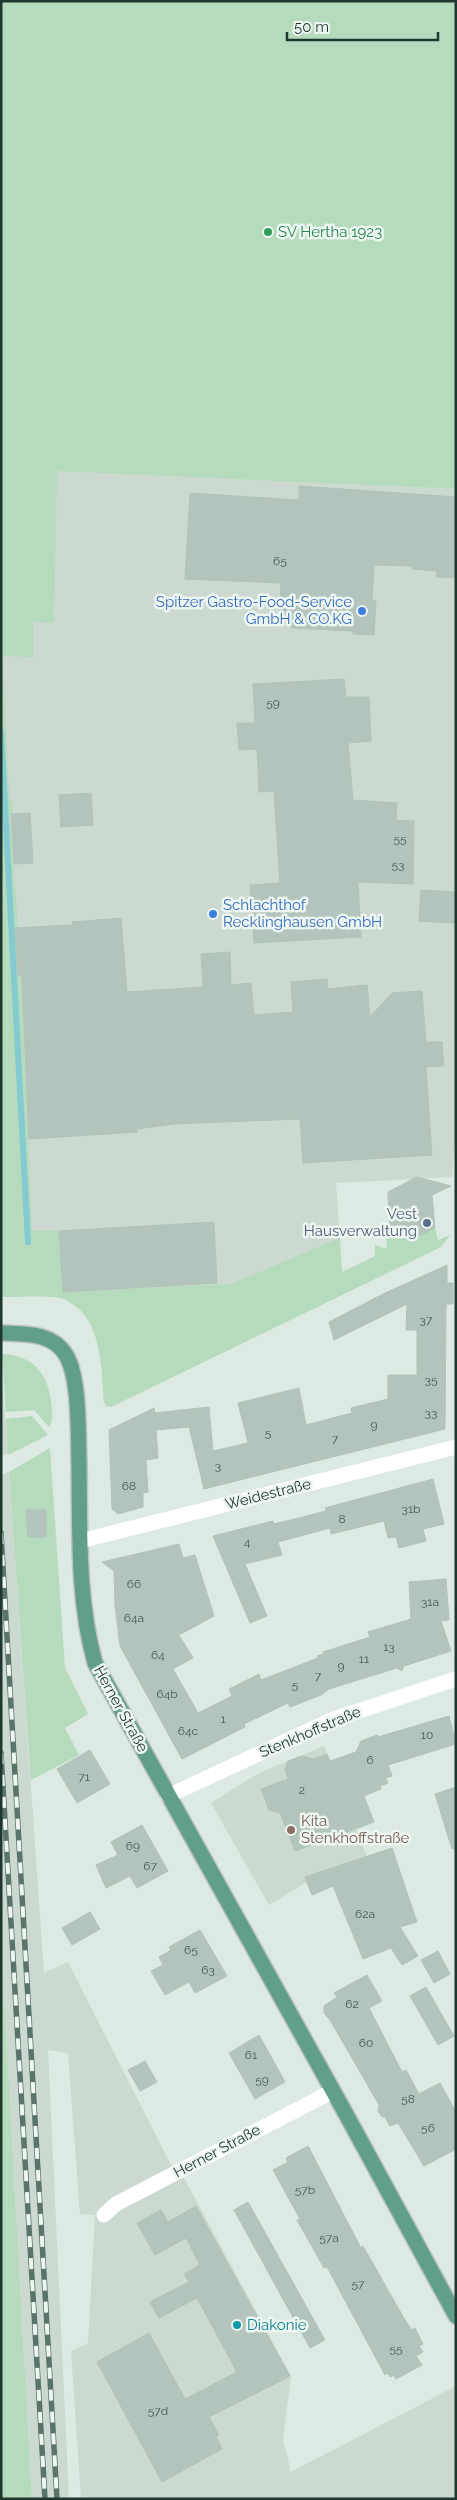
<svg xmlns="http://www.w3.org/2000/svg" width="457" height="2500" viewBox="0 0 457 2500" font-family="Raleway,sans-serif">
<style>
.built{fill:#cbd9d1}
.green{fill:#b5dbbc}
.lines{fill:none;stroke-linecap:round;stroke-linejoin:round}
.stream{stroke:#83cbd0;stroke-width:6}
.building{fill:#b2c4bb;stroke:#b0c3b9}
.major-casing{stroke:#bcc3c1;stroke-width:18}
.minor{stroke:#fff;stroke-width:15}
.major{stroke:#619f8a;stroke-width:15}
.rail-casing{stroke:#59746b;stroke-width:5.5}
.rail{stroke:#edf6f1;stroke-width:4;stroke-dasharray:11;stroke-linecap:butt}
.leisure-dot{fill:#2e9e5b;stroke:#edf6f1;stroke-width:2}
.shop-dot{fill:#3f7fe0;stroke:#edf6f1;stroke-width:2}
.service-dot{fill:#5c6f8a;stroke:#edf6f1;stroke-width:2}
.education-dot{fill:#8d6e63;stroke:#edf6f1;stroke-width:2}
.culture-dot{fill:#0f9aa8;stroke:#edf6f1;stroke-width:2}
.labels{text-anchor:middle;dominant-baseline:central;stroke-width:5;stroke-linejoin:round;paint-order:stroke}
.number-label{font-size:12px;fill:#445b52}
.leisure-label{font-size:15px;fill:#27864d;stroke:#edf6f1;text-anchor:start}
.shop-label{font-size:15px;fill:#366cbe;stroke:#edf6f1;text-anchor:end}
.service-label{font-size:15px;fill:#4e5e75;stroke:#edf6f1;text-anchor:end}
.street-label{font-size:15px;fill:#1f382f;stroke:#edf6f1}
.education-label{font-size:15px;fill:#785e54;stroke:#edf6f1;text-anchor:start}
.culture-label{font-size:15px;fill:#0d838f;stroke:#edf6f1;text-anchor:start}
</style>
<rect width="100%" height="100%" fill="#dde9e3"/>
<!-- built -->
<path class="built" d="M1 468 456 489V1125L452 1177 336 1183 340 1241 233 1286 1 1297Z
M1 1367 8 1453 1 1456Z
M9 1472 44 1973 68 1962 170 2163 184 2178 291 2376 283 2440 291 2472 456 2386V2499H81L71 2351 88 2343 95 2215 80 2214 68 2053 48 2050 69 2499H32L1 1944V1475Z
M324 1746 367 1857 302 1885 269 1905 211 1803 259 1773Z"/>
<!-- green -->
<path class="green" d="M1 1H456V489L57 471 54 623 33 622V657L3 656 9 799H12L13 814 10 815 18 928H15L18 976H22L32 1231H59L63 1292 231 1284 340 1238 342 1272 375 1256V1245L387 1249 386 1234 390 1233 410 1240 435 1228 438 1240 450 1235 441 1247 111 1407 106 1406 104 1402C101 1368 103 1315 63 1299 53 1295 15 1297 1 1297Z
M2 1354C33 1356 46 1371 51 1400 52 1410 54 1418 49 1427L34 1410 6 1412Z
M32 1416 48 1435 8 1455 6 1419Z
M50 1448 65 1668 88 1714 65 1728 79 1755 31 1780 9 1472Z
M1 1944 32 2499H1Z"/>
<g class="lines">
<!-- stream -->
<path class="stream" d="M1 731 28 1242"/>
</g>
<!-- building -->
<path class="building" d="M299 486 456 497V578L437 577V571L412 569V566L374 565 372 600H376L374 635 353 634V631L292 628 279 617 281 583 185 579 190 493 299 500Z
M344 679 346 697H369L371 741 348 743 353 800 397 803 396 820 414 821 413 884 358 882 361 937 254 943 250 885 280 883 274 791 259 792 257 749 239 750 237 723H255L253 684Z
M91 793 93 825 61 827 59 795Z
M30 813 33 863 14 864 11 814Z
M421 890 456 892V923L419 921Z
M121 918 127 992 203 987 201 954 230 952 231 985 251 983 254 1015 293 1012 291 982 327 979 328 989 367 985 370 1017 392 993 422 991 426 1042H442L444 1066 426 1067 432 1155 303 1163 300 1119 173 1124 137 1129V1132L29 1139 22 976H18L15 928 73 925 72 922Z
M417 1177 451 1186 432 1195 435 1228 410 1240 390 1233 388 1192Z
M214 1222 217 1283 63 1292 59 1231Z
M447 1265V1283H453V1304H446L445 1429 204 1489 189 1427 156 1430 158 1458 146 1460 148 1492 143 1493V1507L118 1514 112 1509 109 1430 154 1408 155 1413 209 1407 213 1451 248 1443 238 1403 299 1388 306 1425 352 1413 351 1408 388 1399V1375H417V1330H406L407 1304 334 1340 329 1322 383 1294Z
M433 1479 444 1524 423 1529 426 1541 399 1548 396 1537 388 1538 384 1521 331 1534 330 1528 278 1542 282 1555 245 1564 267 1616 250 1623 213 1536 273 1521 274 1524 299 1518 326 1511 325 1508Z
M26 1510H46V1537H28Z
M179 1544 183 1558 195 1555 214 1616 179 1635 193 1658 173 1669 198 1713 232 1696 229 1689 259 1674 261 1680 318 1658 317 1656 324 1654 323 1652 370 1637 368 1632 411 1619 409 1582 446 1579 449 1620 441 1621 451 1651 404 1666 402 1671 397 1668 329 1689 321 1695 290 1707 288 1703 244 1724 245 1727 182 1759 120 1646 115 1605 114 1571 102 1562Z
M449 1716 456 1744 388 1765 392 1776 386 1778 388 1783 380 1786 381 1789 364 1796 374 1822 295 1851 280 1813 269 1810 261 1789 288 1779 285 1770 288 1761 302 1756 313 1759 327 1754 330 1761 356 1752 361 1741 377 1735 378 1737Z
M90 1750 110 1784 77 1803 57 1769Z
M456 1787V1848L452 1849 435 1794Z
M142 1825 168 1871 137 1888 130 1876 106 1888 96 1865 118 1855 111 1842Z
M392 1848 417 1922 400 1927 418 1956 402 1965 391 1948 363 1959 333 1886 312 1895 305 1877Z
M90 1912 100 1929 72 1945 62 1928Z
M200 1930 227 1976 195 1993 189 1982 165 1995 151 1971 163 1965 159 1957 171 1950 169 1947Z
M438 1951 450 1974 434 1983 421 1960Z
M367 1975 382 2001 369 2008 402 2072 406 2070 419 2094 440 2083 456 2112V2149L424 2166 398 2123 390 2126 385 2117H382L378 2111 379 2105 367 2084 330 2020 324 2013V2006L337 1997 334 1993Z
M426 1987 454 2036 438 2045 410 1996Z
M259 2035 285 2082 255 2099 229 2053Z
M145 2061 157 2082 140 2091 128 2070Z
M308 2146 361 2248 363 2246 405 2320 412 2330 415 2328 423 2344 419 2346 423 2352 416 2356 422 2365 396 2379 394 2375 390 2377 388 2373 385 2375 327 2267 324 2268 297 2220 300 2219 273 2170 288 2162 286 2158Z
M248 2202 325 2340 310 2348 234 2210Z
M196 2206 290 2376 209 2417 219 2435 216 2436 222 2449 162 2482 97 2362 149 2333 185 2399 237 2372 197 2298 159 2318 150 2302 189 2282 184 2274 200 2265 186 2238 155 2255 137 2223 161 2210 168 2222Z"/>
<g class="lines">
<!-- major casing -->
<g class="major-casing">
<path id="major" d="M1 1333C25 1334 52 1332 66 1355 80 1378 78 1435 79 1463 80 1529 77 1599 95 1663L347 2116 456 2316"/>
</g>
<!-- minor -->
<path class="minor" d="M80 1541 456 1447
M168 1796 331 1720 456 1679
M104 2215 116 2204 333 2091"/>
<!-- major -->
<use href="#major" class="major"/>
<!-- rail casing -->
<g class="rail-casing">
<path id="rail" d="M1 1533 57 2499
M1 1753 45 2499"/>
</g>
<!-- rail -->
<use href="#rail" class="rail"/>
</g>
<!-- markers -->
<circle class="leisure-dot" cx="268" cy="232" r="5"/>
<g class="shop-dot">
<circle cx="362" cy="611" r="5"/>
<circle cx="213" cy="914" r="5"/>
</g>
<circle class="service-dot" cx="427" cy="1223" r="5"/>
<circle class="education-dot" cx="291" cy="1830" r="5"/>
<circle class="culture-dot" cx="237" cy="2325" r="5"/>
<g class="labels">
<!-- number labels -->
<g class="number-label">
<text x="280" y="561">65</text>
<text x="273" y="703">59</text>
<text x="400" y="839">55</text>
<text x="398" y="865">53</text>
<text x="426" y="1320">37</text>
<text x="431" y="1380">35</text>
<text x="431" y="1413">33</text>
<text x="374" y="1425">9</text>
<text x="268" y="1433">5</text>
<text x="335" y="1439">7</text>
<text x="218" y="1466">3</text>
<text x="129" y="1486">68</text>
<text x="411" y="1509">31b</text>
<text x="342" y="1519">8</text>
<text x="247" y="1542">4</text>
<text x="134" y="1584">66</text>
<text x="430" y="1602">31a</text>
<text x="134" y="1618">64a</text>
<text x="389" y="1647">13</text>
<text x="158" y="1655">64</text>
<text x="364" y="1659">11</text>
<text x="341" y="1666">9</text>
<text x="318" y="1676">7</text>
<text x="295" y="1685">5</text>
<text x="167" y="1694">64b</text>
<text x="223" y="1719">1</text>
<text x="188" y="1731">64c</text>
<text x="427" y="1735">10</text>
<text x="370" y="1760">6</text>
<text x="84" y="1777">71</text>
<text x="302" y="1790">2</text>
<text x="133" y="1846">69</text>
<text x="150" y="1866">67</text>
<text x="365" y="1914">62a</text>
<text x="191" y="1950">65</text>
<text x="208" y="1970">63</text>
<text x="352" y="2004">62</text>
<text x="366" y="2043">60</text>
<text x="251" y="2055">61</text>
<text x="262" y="2080">59</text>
<text x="408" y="2099">58</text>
<text x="428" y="2128">56</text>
<text x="305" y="2190">57b</text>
<text x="329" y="2238">57a</text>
<text x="358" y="2284">57</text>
<text x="396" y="2349">55</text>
<text x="158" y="2411">57d</text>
</g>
<!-- leisure labels -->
<g class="leisure-label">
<text x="278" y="232">SV Hertha 1923</text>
</g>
<!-- shop labels -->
<g class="shop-label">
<text x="352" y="602">Spitzer Gastro-Food-Service<tspan x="352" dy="17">GmbH &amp; CO.KG</tspan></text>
<text x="223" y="905" text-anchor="start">Schlachthof<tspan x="223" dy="17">Recklinghausen GmbH</tspan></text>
</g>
<!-- service labels -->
<g class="service-label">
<text x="417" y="1214">Vest<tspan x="417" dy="17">Hausverwaltung</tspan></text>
</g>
<!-- street labels -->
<g class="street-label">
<text transform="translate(268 1494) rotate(-14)">Weidestraße</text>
<text transform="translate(121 1709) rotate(61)">Herner Straße</text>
<text transform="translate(310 1732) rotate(-23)">Stenkhoffstraße</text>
<text transform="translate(217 2151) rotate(-28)">Herner Straße</text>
</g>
<!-- education labels -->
<g class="education-label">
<text x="301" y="1821">Kita<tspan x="301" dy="17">Stenkhoffstraße</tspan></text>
</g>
<!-- culture labels -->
<g class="culture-label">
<text x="247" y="2325">Diakonie</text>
</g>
</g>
<!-- border -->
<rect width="457" height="2500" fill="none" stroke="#1f382f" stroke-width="5"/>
<!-- scale -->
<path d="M287 32v8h151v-8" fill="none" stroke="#1f382f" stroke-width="2.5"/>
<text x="294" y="32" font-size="15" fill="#1f382f" stroke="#edf6f1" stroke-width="4" paint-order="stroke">50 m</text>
</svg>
